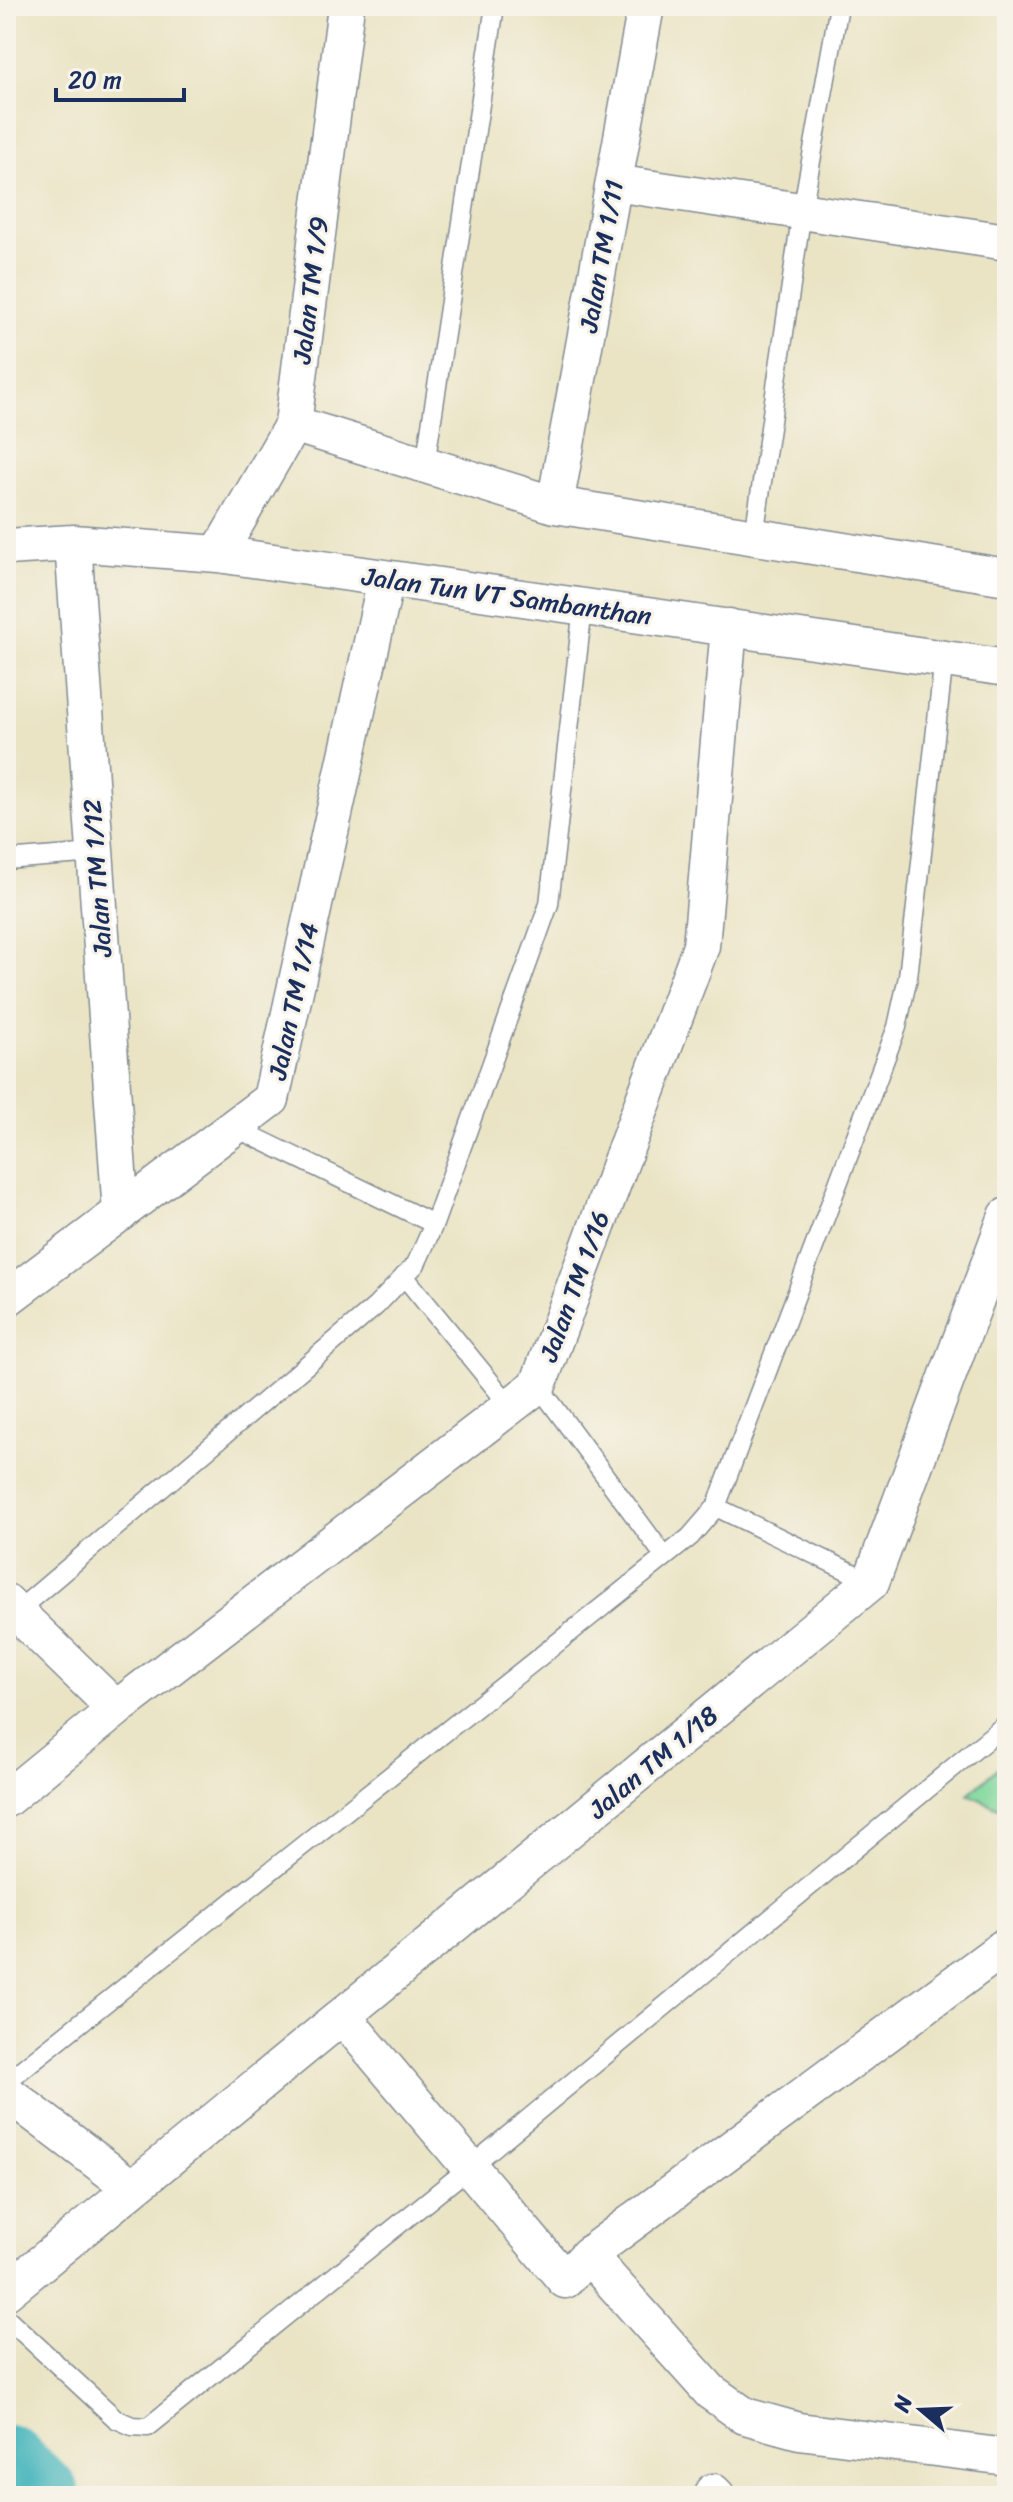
<svg xmlns="http://www.w3.org/2000/svg" width="1013" height="2502" viewBox="0 0 1013 2502" font-family="Sriracha,sans-serif">
<style>
.green{fill:#80d79c;stroke:#4e837d;stroke-width:2}
.lines{fill:none;stroke-linecap:round;stroke-linejoin:round}
.river{stroke:#45b5bc;stroke-width:76}
.service-casing{stroke:#828a92;stroke-width:21}
.minor-casing{stroke:#828a92;stroke-width:39}
.service{stroke:#fff;stroke-width:18}
.minor{stroke:#fff;stroke-width:36}
.labels{text-anchor:middle;dominant-baseline:central;stroke-width:6;stroke-linejoin:round;paint-order:stroke}
.street-label{font-size:26px;fill:#1b2f5e;stroke:#f7f3e8}
</style>
<rect width="100%" height="100%" fill="#f7f3e8"/>
<filter id="ink" filterUnits="userSpaceOnUse"><feTurbulence type="fractalNoise" baseFrequency=".0125" numOctaves="2"/><feDisplacementMap in="SourceGraphic" scale="16" xChannelSelector="R" yChannelSelector="G"/><feConvolveMatrix kernelMatrix="1 2 1 2 8 2 1 2 1" color-interpolation-filters="sRGB"/></filter>
<filter id="wash" filterUnits="userSpaceOnUse"><feTurbulence type="fractalNoise" baseFrequency=".006" numOctaves="4" result="noise"/><feDisplacementMap in="SourceGraphic" scale="32" xChannelSelector="R" yChannelSelector="G"/><feGaussianBlur stdDeviation="1.8" result="paint"/><feColorMatrix in="noise" values="0 0 0 0 0 0 0 0 0 0 0 0 0 0 0 0 0 1.4 0 .05"/><feComposite in="paint" operator="in"/></filter>
<g filter="url(#wash)">
<rect width="100%" height="100%" fill="#eae4c5"/>
<!-- green -->
<path class="green" d="M1007 1760V1812L968 1794Z"/>
<g class="lines">
<!-- river -->
<path class="river" d="M6 2462 42 2496"/>
</g>
</g>
<g filter="url(#ink)">
<g class="lines">
<!-- service casing -->
<g class="service-casing">
<path id="service" d="M425 465 495 6
M754 536 802 211 839 6
M6 860 95 853
M234 1127 434 1224
M404 1276 510 1406
M538 1385 665 1557
M716 1507 871 1582
M16 1612 376 1306 416 1264 434 1224 549 904 583 607
M6 2082 690 1537 716 1507 897 1027 908 977 944 658
M6 2317 116 2419 132 2426 148 2427 470 2167 1007 1723"/>
</g>
<!-- minor casing -->
<g class="minor-casing">
<path id="minor" d="M614 183 1007 242
M293 424 555 505 1007 577
M555 505 646 6
M73 543 121 1213
M6 547 73 543 218 554 1007 668
M218 554 293 424 346 6
M6 1299 271 1099 386 579
M6 1602 116 1709
M6 1799 116 1709 538 1385 701 946 729 627
M343 2017 565 2280 588 2255 1007 1945
M6 2092 132 2188
M588 2255 711 2392 745 2416 799 2431 1007 2457
M6 2292 871 1582 1007 1216
M713 2492 717 2496"/>
</g>
<!-- service -->
<use href="#service" class="service"/>
<!-- minor -->
<use href="#minor" class="minor"/>
</g>
</g>
<g class="labels">
<!-- street labels -->
<g class="street-label">
<text transform="translate(601 256) rotate(-80)">Jalan TM 1/11</text>
<text transform="translate(310 290) rotate(-83)">Jalan TM 1/9</text>
<text transform="translate(507 596) rotate(8)">Jalan Tun VT Sambanthan</text>
<text transform="translate(97 878) rotate(-94)">Jalan TM 1/12</text>
<text transform="translate(293 1001) rotate(-78)">Jalan TM 1/14</text>
<text transform="translate(574 1286) rotate(-70)">Jalan TM 1/16</text>
<text transform="translate(653 1762) rotate(-40)">Jalan TM 1/18</text>
</g>
</g>
<!-- margin -->
<rect width="1013" height="2502" fill="none" stroke="#f7f3e8" stroke-width="32"/>
<!-- north arrow -->
<g transform="translate(921 2410) rotate(289)" stroke="#f7f3e8" stroke-width="6" paint-order="stroke">
<path d="M0-6L14 30L0 20L-14 30Z" fill="#1b2f5e"/>
<text y="-12" font-size="22" font-weight="bold" text-anchor="middle" fill="#1b2f5e">N</text>
</g>
<!-- scale -->
<path d="M56 88v12h128v-12" fill="none" stroke="#1b2f5e" stroke-width="4"/>
<text x="68" y="88" font-size="24" fill="#1b2f5e" stroke="#f7f3e8" stroke-width="6" paint-order="stroke">20 m</text>
</svg>
